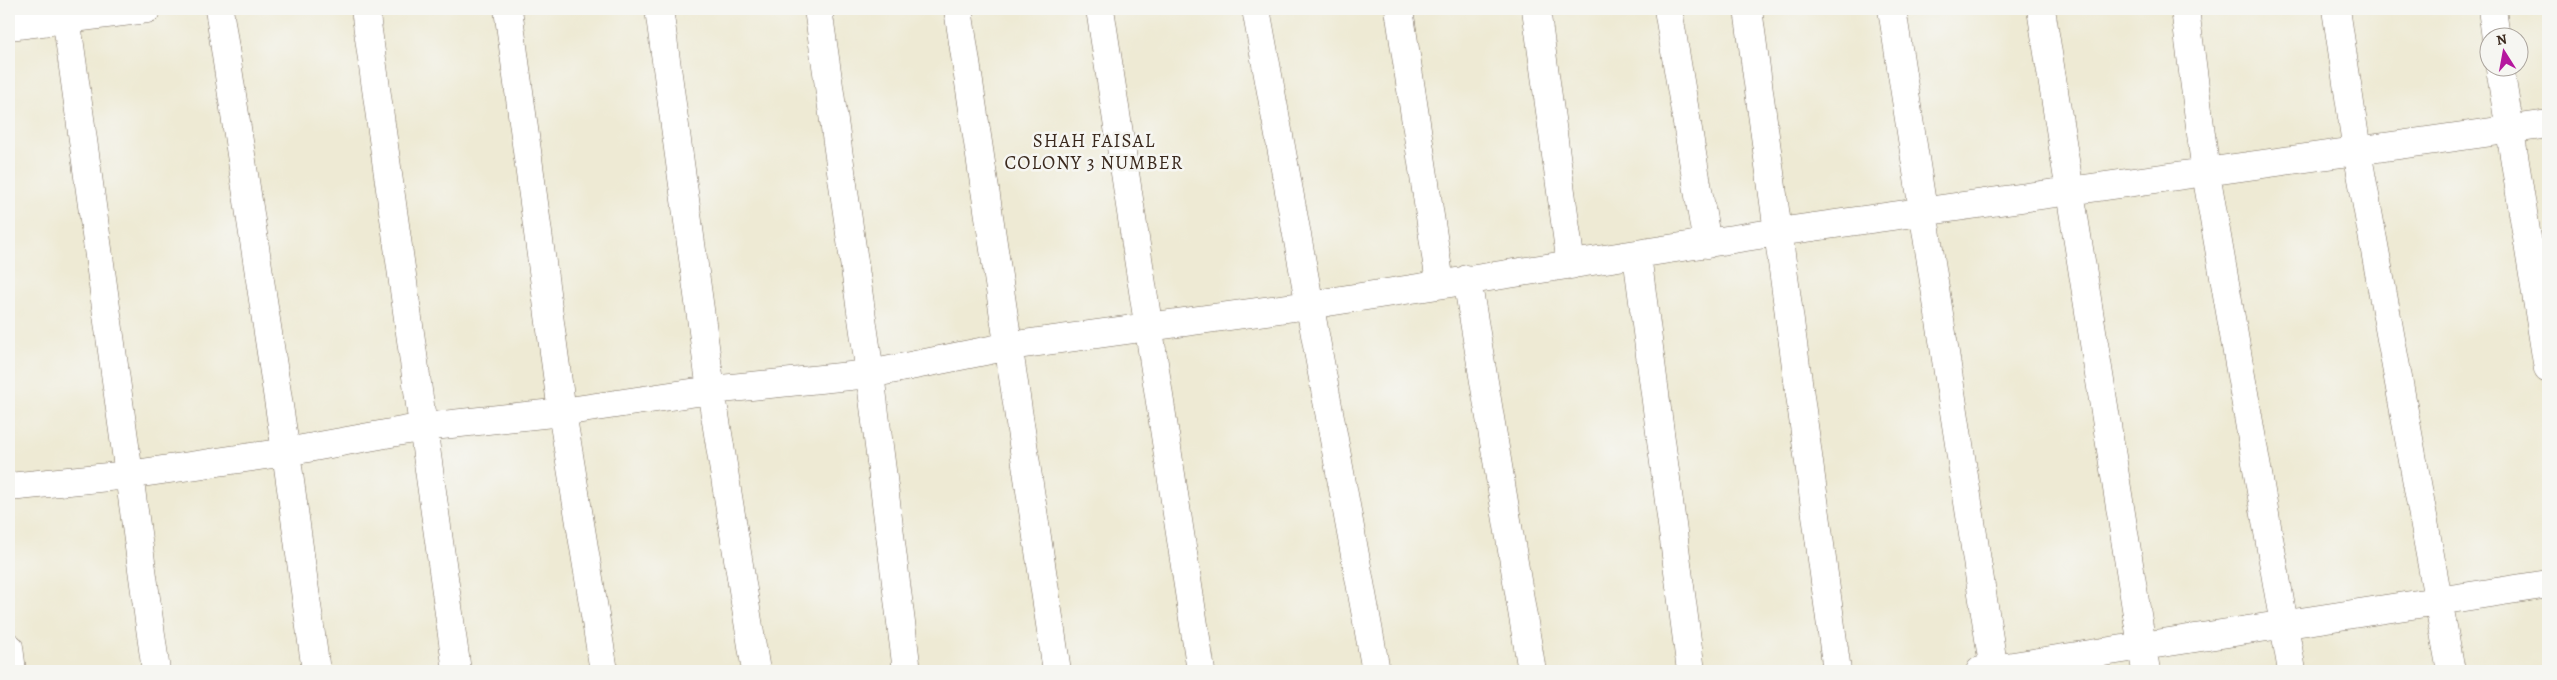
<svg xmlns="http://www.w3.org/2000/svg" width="2557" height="680" viewBox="0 0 2557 680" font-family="Alegreya,serif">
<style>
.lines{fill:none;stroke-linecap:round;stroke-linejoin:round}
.minor-casing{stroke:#7a6d5e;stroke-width:29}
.minor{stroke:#fff;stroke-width:28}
.labels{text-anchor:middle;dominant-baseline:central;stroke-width:5;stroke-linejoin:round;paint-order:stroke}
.neighbourhood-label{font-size:19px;letter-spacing:1px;fill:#3b2a1e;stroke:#f6f6f2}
</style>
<rect width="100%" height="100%" fill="#f6f6f2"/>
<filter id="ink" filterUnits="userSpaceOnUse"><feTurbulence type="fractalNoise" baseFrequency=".02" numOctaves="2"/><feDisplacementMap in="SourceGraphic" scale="10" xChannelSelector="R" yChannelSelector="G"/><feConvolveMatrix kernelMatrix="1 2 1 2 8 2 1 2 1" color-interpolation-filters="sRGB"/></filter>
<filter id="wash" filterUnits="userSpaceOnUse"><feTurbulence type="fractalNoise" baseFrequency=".0096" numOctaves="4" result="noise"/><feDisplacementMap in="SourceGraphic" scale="20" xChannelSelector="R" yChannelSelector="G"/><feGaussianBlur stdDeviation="1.12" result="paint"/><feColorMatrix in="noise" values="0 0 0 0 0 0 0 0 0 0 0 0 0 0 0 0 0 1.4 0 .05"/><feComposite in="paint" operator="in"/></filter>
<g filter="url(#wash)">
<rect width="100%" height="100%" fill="#eeead4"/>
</g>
<g filter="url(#ink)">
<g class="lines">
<!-- minor casing -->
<g class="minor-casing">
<path id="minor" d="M65 9 156 671
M219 9 286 452 316 671
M365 9 457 671
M508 9 562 412 604 671
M659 9 711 390 756 671
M818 9 870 374 907 671
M958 9 1057 671
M1100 9 1201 671
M1256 9 1376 671
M1399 9 1440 283
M1536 9 1571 265
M1668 9 1707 244
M1748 9 1837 671
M1892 9 1994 671
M2041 9 2146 671
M2185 9 2206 173 2292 671
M2336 9 2357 151 2451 671
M2492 9 2496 38
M9 26 147 9
M2500 68 2548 369
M1637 255 1691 671
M1467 279 1532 671
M9 487 128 475 286 452 424 427 562 412 711 390 870 374 1010 346 1309 305 1778 232 2548 124
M9 647 12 671
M1980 671 2548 584"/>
</g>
<!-- minor -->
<use href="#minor" class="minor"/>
</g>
</g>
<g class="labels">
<!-- neighbourhood labels -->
<g class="neighbourhood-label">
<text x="1094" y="141">SHAH FAISAL<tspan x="1094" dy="22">COLONY 3 NUMBER</tspan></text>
</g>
</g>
<!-- margin -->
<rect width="2557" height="680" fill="none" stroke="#f6f6f2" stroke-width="30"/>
<!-- north arrow -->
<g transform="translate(2504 52) rotate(349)"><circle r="24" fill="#f6f6f2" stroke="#aba49d"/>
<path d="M0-4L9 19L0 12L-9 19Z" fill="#b5179e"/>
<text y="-8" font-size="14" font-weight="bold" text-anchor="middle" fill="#3b2a1e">N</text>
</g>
</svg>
